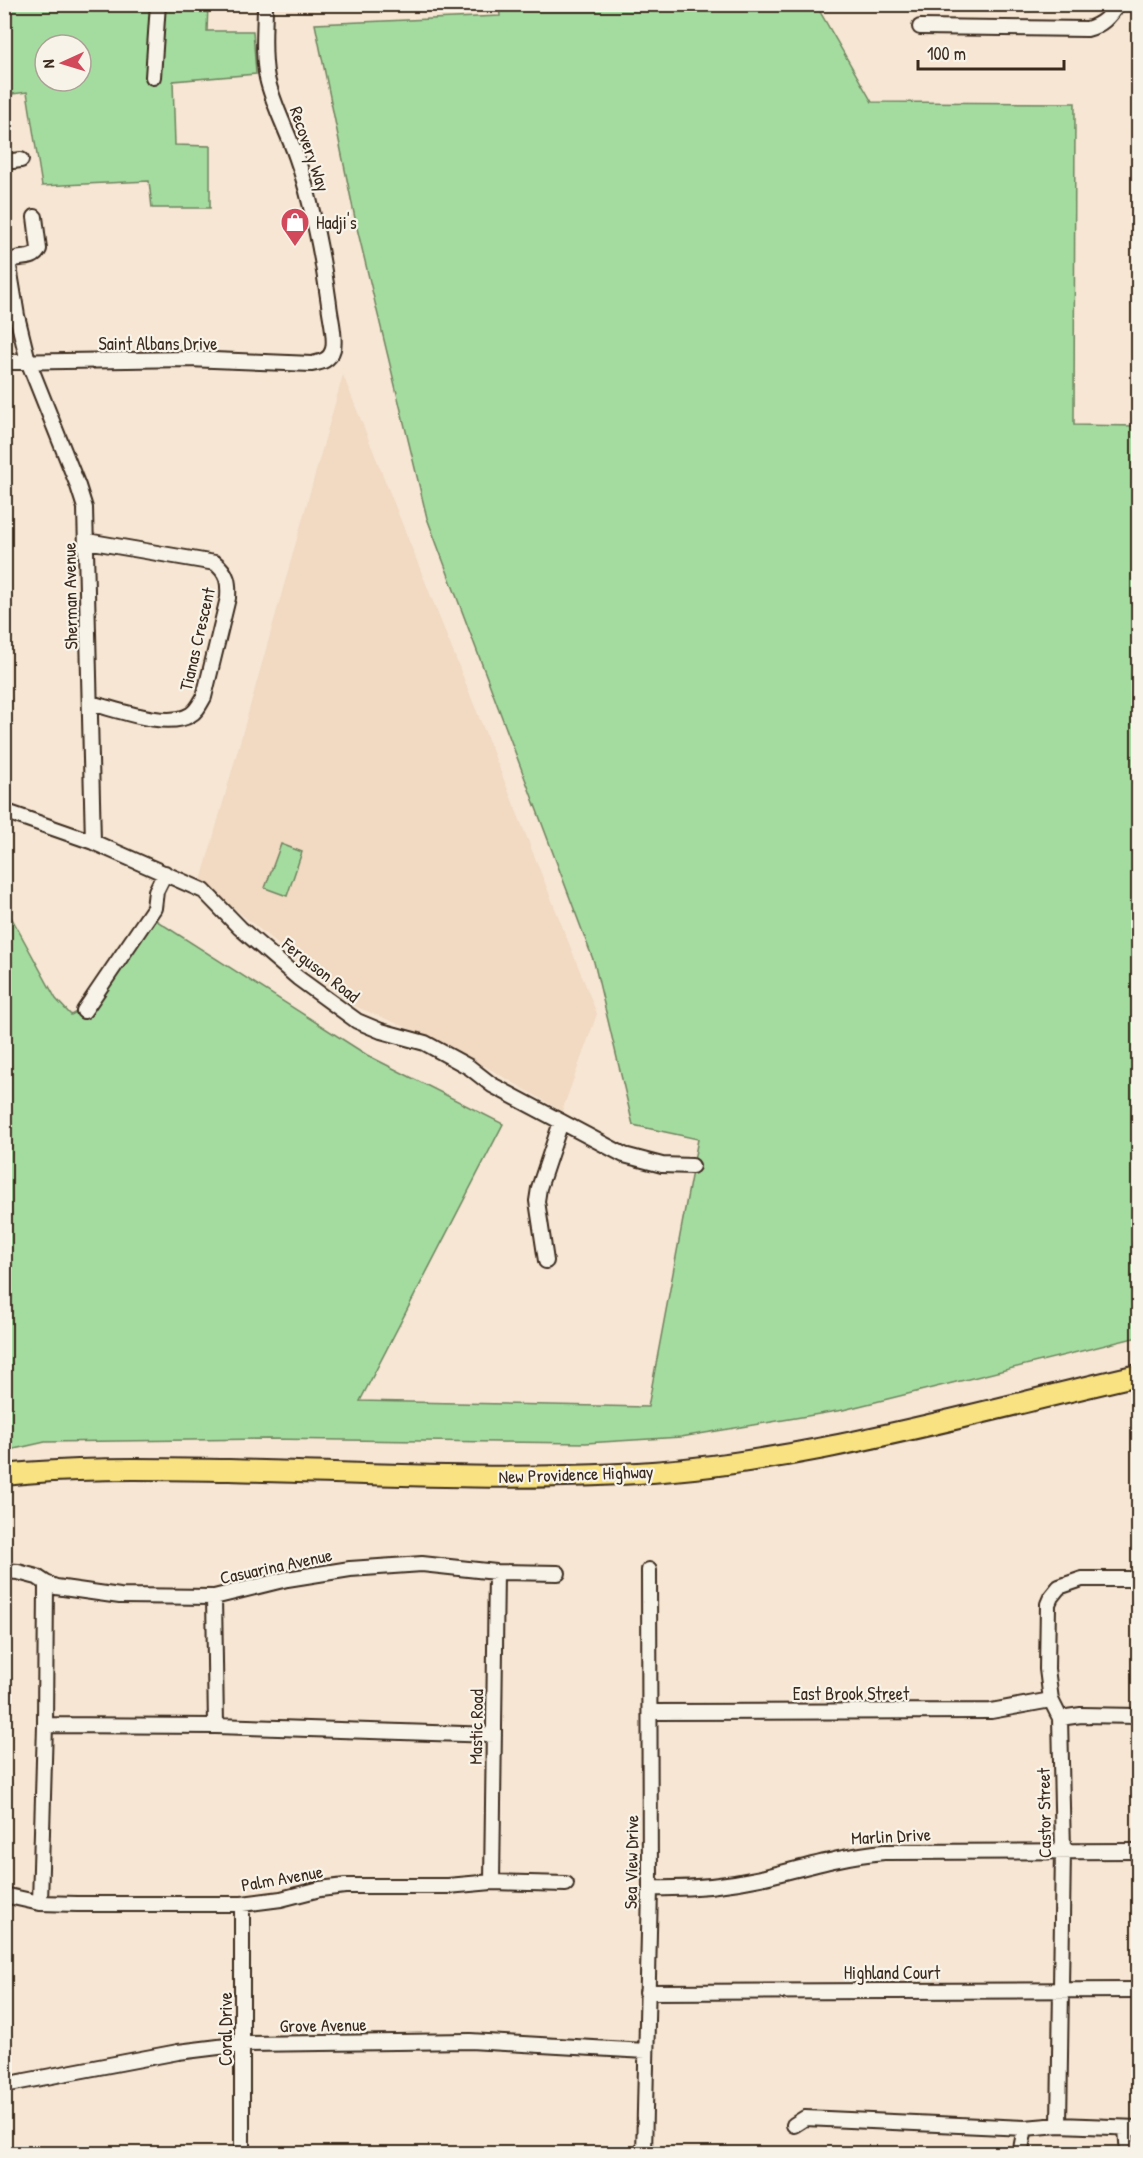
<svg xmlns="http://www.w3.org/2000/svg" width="1143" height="2158" viewBox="0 0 1143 2158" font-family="'Patrick Hand',sans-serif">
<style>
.built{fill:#f1d9c2}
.green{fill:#a4dca0;stroke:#70835f;stroke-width:1.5;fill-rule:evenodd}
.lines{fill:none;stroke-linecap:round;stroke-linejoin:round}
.minor-casing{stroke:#3b2a1e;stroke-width:18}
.highway-casing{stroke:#3b2a1e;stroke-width:24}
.minor{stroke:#f7f3e8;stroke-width:14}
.highway{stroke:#f8e281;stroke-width:20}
.labels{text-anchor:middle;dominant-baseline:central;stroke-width:4.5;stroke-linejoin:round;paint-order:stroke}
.street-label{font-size:18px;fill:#3b2a1e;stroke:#f7f3e8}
.poi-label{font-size:18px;fill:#3b2a1e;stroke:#f7f3e8;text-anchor:start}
</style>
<rect width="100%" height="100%" fill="#f6e6d3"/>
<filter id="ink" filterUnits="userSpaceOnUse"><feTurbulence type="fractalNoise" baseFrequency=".0167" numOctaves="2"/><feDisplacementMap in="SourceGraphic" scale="12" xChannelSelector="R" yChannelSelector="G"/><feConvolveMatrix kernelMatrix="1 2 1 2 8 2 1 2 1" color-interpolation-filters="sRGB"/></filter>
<g filter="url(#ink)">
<!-- built -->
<path class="built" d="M343 375 597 1014 562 1111 445 1043 352 1005 201 881Z"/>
<!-- green -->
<path class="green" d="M499 4 816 5 872 102 1075 103 1074 425 1138 426V1337L843 1410 681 1437 586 1443 267 1439 45 1442 5 1451 4 904 56 999 71 1015 87 1006 151 917 367 1055 503 1124 360 1401 648 1407 698 1139 633 1125 594 962 427 518 357 228 315 24 500 16Z
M4 5H208L207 31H253L256 74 173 81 175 145 210 146V208H152L149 181 42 186 27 92 5 95ZM45 45H81V81H45Z
M281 844 302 852 287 896 265 888Z"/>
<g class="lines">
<!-- minor casing -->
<g class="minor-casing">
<path id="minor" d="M920 27 1087 29C1102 25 1109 17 1118 4
M153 77 158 4
M4 162 21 160
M35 217 39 249C33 262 19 254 10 262L9 267 17 316 28 361 78 486 85 508 93 842
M4 362 188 359 312 364C322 362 330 360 333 349 336 336 330 317 329 304 322 254 313 204 296 156 287 130 273 105 267 78 262 54 265 28 265 4
M87 541 215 563C228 573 229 583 228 598L204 697C200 704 197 711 190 715 167 729 116 709 90 703
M4 811 93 842 204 891 240 928 298 978 357 1021 381 1031 425 1043 469 1067 492 1085 624 1155 662 1165 692 1166
M84 1011 154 908 156 891 165 873
M546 1261 537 1201 539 1188 561 1122
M4 1571 18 1572 37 1577 46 1583 56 1587 120 1596 214 1597 287 1579 350 1569 422 1564 496 1572 558 1573
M214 1597 216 1726
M650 1712 991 1711 1051 1700
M1060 1718 1081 1715 1138 1716
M45 1725 216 1726 494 1735
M492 1882 496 1572
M650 1888C687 1889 724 1886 761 1878 803 1868 840 1856 884 1852L1138 1851
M4 1895 40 1903 77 1904H242L281 1899 320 1889 345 1886H448L492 1882 566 1884
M40 1903 45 1725 46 1583
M647 1992 1138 1990
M4 2085 178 2052 243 2044 470 2041 646 2051
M794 2125 805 2118 1025 2128 1059 2125 1138 2128
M1059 2125 1063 1850 1060 1718 1051 1700 1047 1669 1048 1604 1051 1597 1059 1587 1082 1579H1138
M1126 2129 1128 2154
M242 2154V1904
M644 2154 650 1888 649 1570
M1020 2154 1025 2128"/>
</g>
<!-- highway casing -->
<g class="highway-casing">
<path id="highway" d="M4 1475C79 1467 154 1469 229 1470 359 1473 490 1481 620 1474 796 1466 967 1414 1138 1375"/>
</g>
<!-- minor -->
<use href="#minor" class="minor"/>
<!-- highway -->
<use href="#highway" class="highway"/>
</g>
</g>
<!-- icons -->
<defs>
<g id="shop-pin" transform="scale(1.5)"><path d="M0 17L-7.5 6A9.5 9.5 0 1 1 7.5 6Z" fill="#d1495b" stroke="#f7f3e8"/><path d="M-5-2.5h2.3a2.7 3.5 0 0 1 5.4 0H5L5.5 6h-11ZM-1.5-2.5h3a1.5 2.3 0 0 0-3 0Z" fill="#fff"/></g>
</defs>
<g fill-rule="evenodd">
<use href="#shop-pin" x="295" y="222"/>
</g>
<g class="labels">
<!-- street labels -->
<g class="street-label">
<text transform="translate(310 149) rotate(71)">Recovery Way</text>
<text x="158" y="343">Saint Albans Drive</text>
<text transform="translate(70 596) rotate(-91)">Sherman Avenue</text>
<text transform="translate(197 639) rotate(-77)">Tianas Crescent</text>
<text transform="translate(321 970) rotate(38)">Ferguson Road</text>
<text transform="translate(576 1474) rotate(-2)">New Providence Highway</text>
<text transform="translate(276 1566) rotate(-12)">Casuarina Avenue</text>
<text x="851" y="1693">East Brook Street</text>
<text transform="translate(476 1727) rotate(-89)">Mastic Road</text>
<text transform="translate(1044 1813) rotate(-91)">Castor Street</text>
<text transform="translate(891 1836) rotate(-3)">Marlin Drive</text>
<text transform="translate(631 1862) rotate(-89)">Sea View Drive</text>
<text transform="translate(282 1878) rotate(-10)">Palm Avenue</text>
<text x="892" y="1972">Highland Court</text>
<text transform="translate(323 2025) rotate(-1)">Grove Avenue</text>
<text transform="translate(225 2029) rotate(-90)">Coral Drive</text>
</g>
<!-- poi labels -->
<g class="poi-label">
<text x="316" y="222">Hadji's</text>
</g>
</g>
<!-- margin -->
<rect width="1143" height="2158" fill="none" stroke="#f7f3e8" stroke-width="24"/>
<rect x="12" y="12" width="1119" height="2134" fill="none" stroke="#3b2a1e" stroke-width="2" filter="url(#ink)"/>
<!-- north arrow -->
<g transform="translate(63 63) rotate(266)"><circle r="28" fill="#f7f3e8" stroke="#aca397" stroke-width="1.5"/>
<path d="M0-4.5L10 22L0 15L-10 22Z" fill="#d1495b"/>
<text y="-9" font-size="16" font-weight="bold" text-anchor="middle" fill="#3b2a1e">N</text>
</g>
<!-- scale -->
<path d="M918 60v9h146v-9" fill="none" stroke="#3b2a1e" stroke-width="3"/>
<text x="927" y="60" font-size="18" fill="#3b2a1e" stroke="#f7f3e8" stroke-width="4.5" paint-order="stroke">100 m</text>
</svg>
